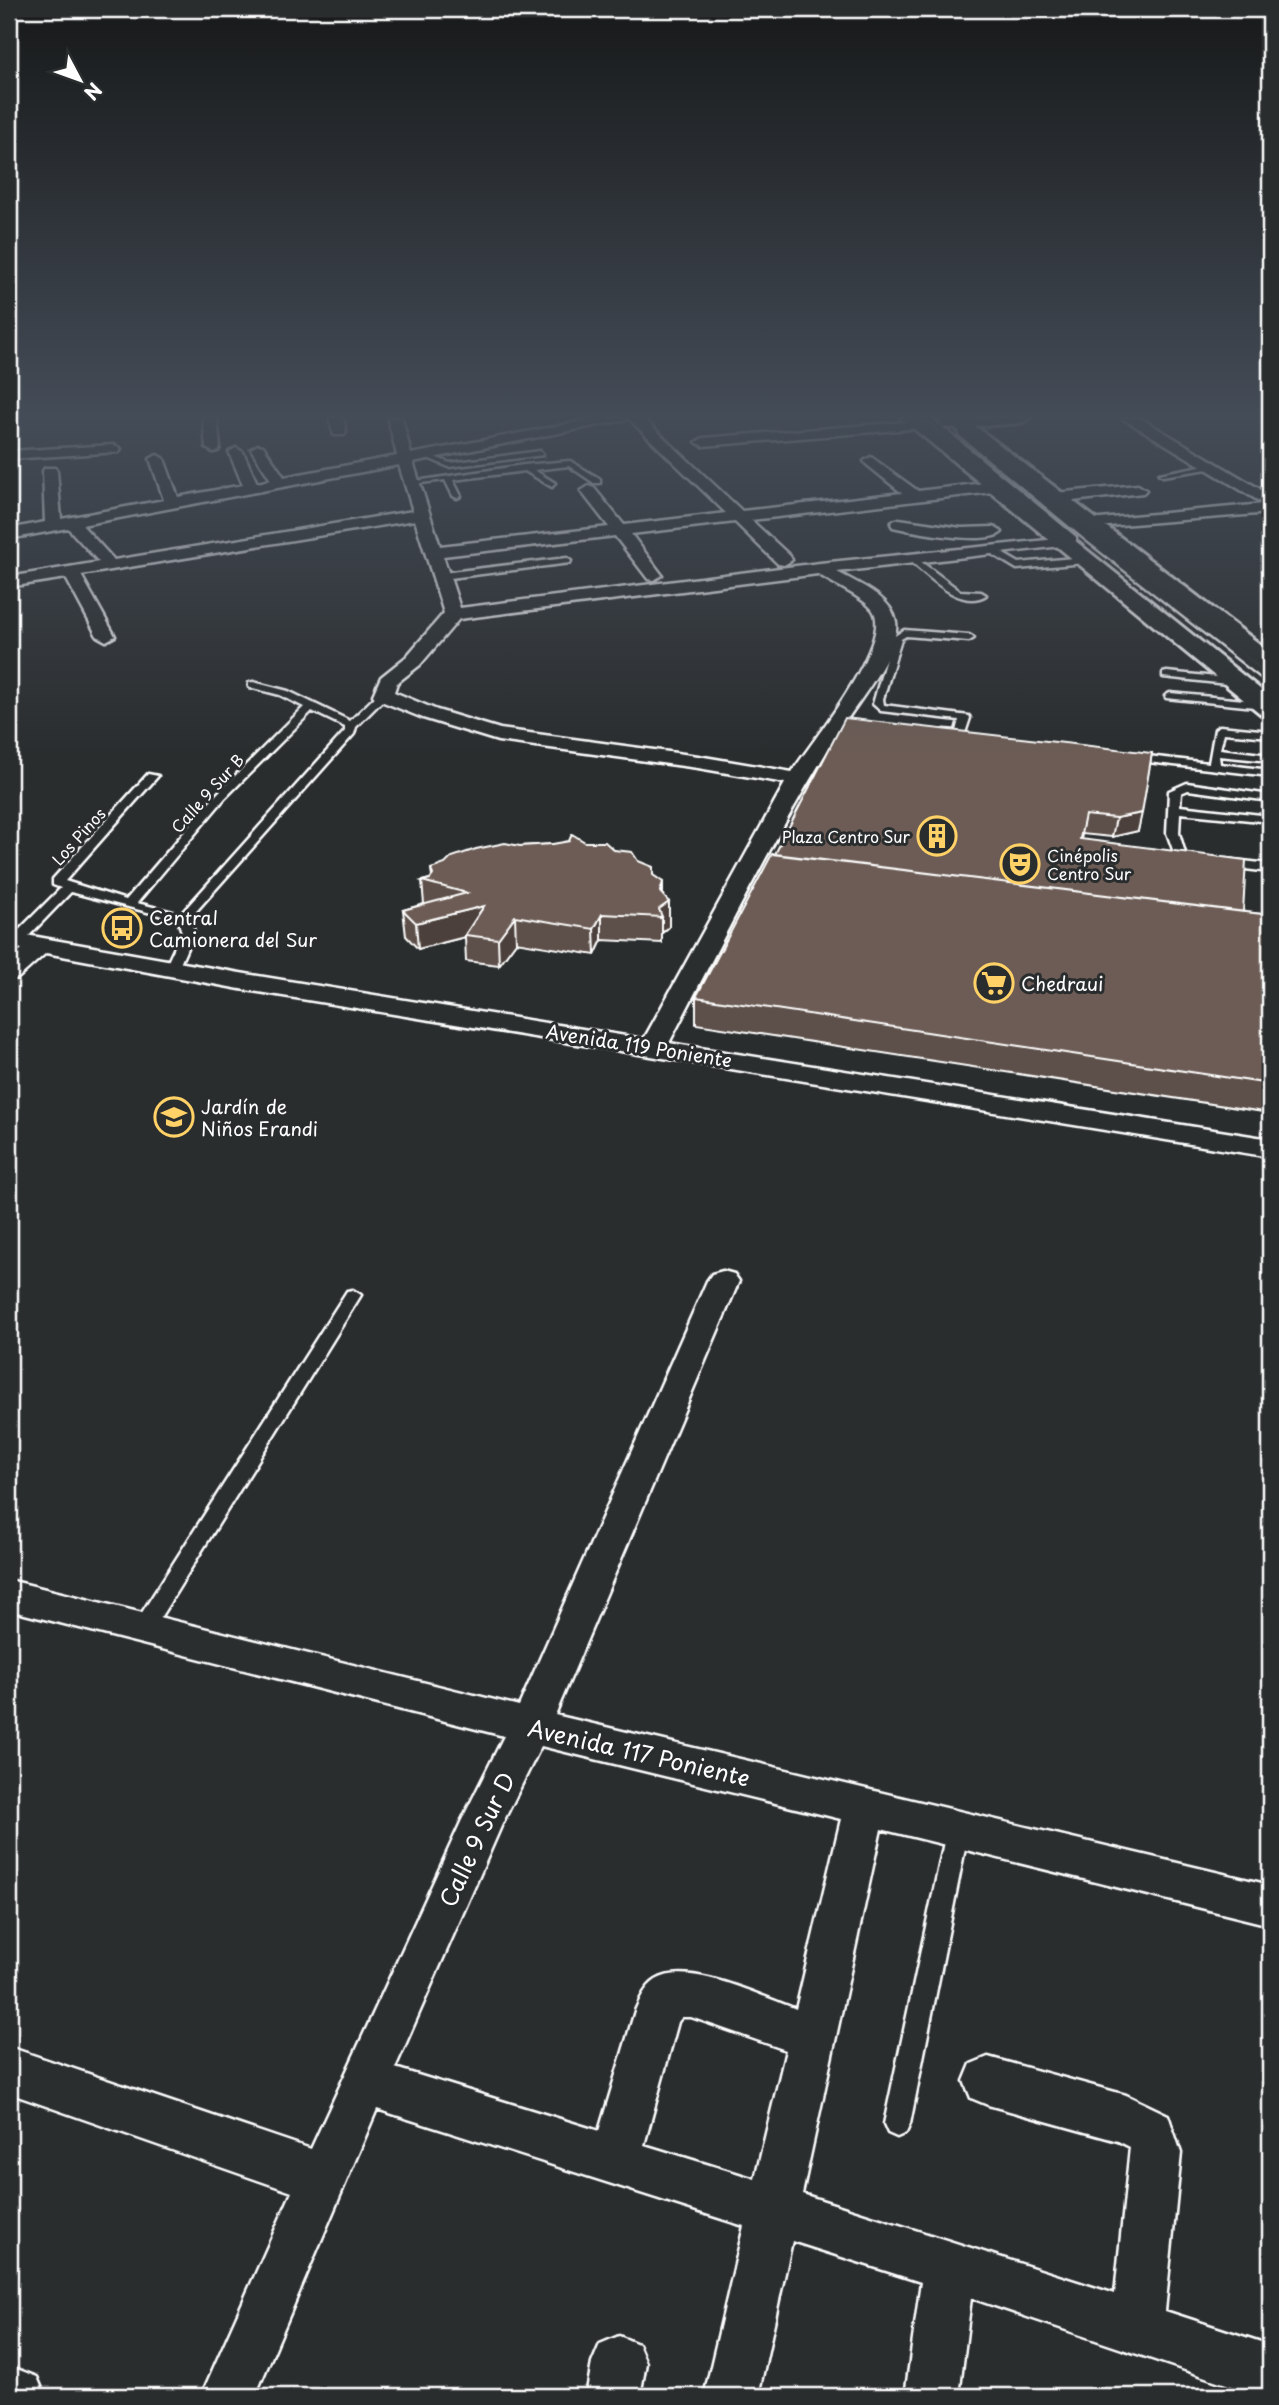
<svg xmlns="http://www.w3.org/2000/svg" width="1279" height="2405" viewBox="0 0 1279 2405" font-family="'Playpen Sans',sans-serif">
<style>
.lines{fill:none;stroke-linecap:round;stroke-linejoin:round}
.lane-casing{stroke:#fff;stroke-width:5}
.street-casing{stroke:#fff;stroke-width:5}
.secondary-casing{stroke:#fff;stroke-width:6}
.lane{fill:#2a2d2e;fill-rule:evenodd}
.street{fill:#2a2d2e;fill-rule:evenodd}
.secondary{fill:#2a2d2e;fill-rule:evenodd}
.wall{fill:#5d4f48;stroke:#fff;stroke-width:2}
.shaded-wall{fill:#4c403b;stroke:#fff;stroke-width:2}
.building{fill:#6c5c54;stroke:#fff;stroke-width:2}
.labels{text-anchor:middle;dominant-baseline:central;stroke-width:6;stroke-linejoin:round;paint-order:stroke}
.far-street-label{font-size:16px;fill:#fff;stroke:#2a2d2e}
.far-poi-label{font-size:16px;fill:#fff;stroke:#2a2d2e;text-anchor:end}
.poi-label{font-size:19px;fill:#fff;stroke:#2a2d2e;text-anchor:start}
.street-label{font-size:19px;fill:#fff;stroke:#2a2d2e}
.near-street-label{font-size:23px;fill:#fff;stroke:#2a2d2e}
</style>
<rect width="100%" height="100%" fill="#2a2d2e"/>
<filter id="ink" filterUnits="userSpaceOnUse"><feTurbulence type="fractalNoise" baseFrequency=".0143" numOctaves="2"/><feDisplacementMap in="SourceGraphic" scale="14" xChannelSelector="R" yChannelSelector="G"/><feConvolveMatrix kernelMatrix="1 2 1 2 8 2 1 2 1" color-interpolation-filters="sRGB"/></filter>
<g filter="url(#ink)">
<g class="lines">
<!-- lane casing -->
<g class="lane-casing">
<path id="lane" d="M923 418H931L1076 537V541H1070Z
M959 431H965L1270 676V684L1085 539 959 435Z
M540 451 543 455 449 467 423 456 427 454 450 463Z
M570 461 600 479V483H594L569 466 534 470 555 483 552 487 525 471 453 480 461 496 457 498 453 496 445 480 413 484 409 482 524 465Z
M1211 464 1214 468 1163 476 1159 474Z
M990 546 1019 563 1085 557 1089 560 1085 563 1017 569 987 551V547Z
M912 555 960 591 981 592 986 595C960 611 928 575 909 560V556Z
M567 558 571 561 570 563 442 579 438 576 442 573Z
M904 630 969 635 974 638 969 641 906 636 901 639 883 699 884 705 969 716 970 718 964 736H945L940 733 945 730 956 731 959 720 881 711 873 704 892 638Z
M1167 672 1236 679 1241 682 1236 685 1163 677V673Z
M253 682 288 691 350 721 379 693 388 695 356 727 354 734 190 918 194 932 177 971H167L165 968 182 932 178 920 71 892 21 944H11V938L61 888 53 885V879L148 774 158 776 65 881 126 900 217 794 304 707 280 695 249 687V683ZM312 711 345 727V731L181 914 137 903 225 798Z
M1170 693 1265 702 1270 705 1265 708 1166 698 1165 696Z
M1220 726 1270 731V737L1224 733 1220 749 1270 755V761L1219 756 1220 764 1270 770V776L1130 760 1125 757 1130 754 1209 763 1215 729Z
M1187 783 1270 795V801L1188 790 1181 793 1180 806 1270 816V822L1180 813 1179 833 1185 853 1201 860 1195 864 1176 858 1167 833 1169 791Z
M1224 859 1270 864V872L1220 866V860Z
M353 1290 361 1295 150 1634 143 1636 136 1634 133 1628 136 1622 347 1291Z
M958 1818 966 1821 969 1828 910 2124 906 2133 897 2137 888 2133 884 2124 947 1828 950 1821Z"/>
</g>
<!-- street casing -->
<g class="street-casing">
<path id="street" d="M203 418H217L220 448 218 451 213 452 206 448Z
M329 418H343L346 432 344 435H334Z
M388 418H402L411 454 599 418H643L742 511 902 493 866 464 864 461 871 457 918 491 993 482 1001 487 993 492 751 520 790 556 792 560 784 565 778 564 735 522 631 534 662 575 654 580 648 579 615 536 443 556 460 608 820 563 1067 538 1069 541 1067 544 1061 546 837 572C857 583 892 597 896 622 900 650 861 698 846 721 780 823 726 934 669 1043L1270 1139V1157L240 989 46 953 18 978 9 980V960L22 949 9 946V932L240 973 644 1039 785 783 698 768 498 741 423 718 376 699 373 695 381 677 406 657 444 613 415 520 81 575 115 636 106 641 97 636 66 578 9 587V577L99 562 68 528 9 539V529L45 522 43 471 45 468H55L57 471 61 519 164 500 150 459 157 455 164 459 178 497 243 485 229 452 236 448 243 452 257 483 271 480 251 449 258 445 263 446 284 477 397 456ZM629 419 726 513 624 525 594 488 589 486 581 491 609 527 440 546 413 462ZM399 465 413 511 114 560 82 525ZM818 574C831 583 863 597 872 609 896 638 811 743 792 772L698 756 500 729 437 710 394 692 397 683 420 665 459 619Z
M1122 418H1140L1270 495V513L1083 528 1081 525 1089 520 1264 504Z
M918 421 925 425 923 428 703 446 696 442 703 438Z
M114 445 121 449 119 452 9 459V451Z
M1138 485 1146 490 1143 493 1055 503 1047 498 1055 493Z
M899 519 961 528 994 527 1002 532C988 546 914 532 893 527L891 524 893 521Z
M723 1271 734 1274 739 1281 555 1715 1270 1885V1925L881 1829 802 2194 1115 2294 1130 2147 1118 2141 988 2105 971 2098 964 2081 971 2064 988 2057 1126 2095 1168 2115 1181 2153 1165 2311 1270 2345V2396H1262L971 2298 959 2396H905L921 2282 792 2241 758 2396H704L744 2226 377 2109 255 2396H201L292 2192 9 2093V2047L311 2149 462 1820 504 1736 9 1610V1580L519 1706 707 1281 712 1274ZM541 1746 841 1819 796 2009C762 1997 688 1960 656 1980 645 1987 640 2000 635 2011L599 2131 395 2068 502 1824ZM682 2017H691L786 2050 755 2179 644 2145 678 2022Z
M619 2336 638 2344 646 2363 640 2396H586L592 2363 600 2344Z
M9 2366 37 2377 45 2396H9Z"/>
</g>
<!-- secondary casing -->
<g class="secondary-casing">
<path id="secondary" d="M901 418H922L1270 697V717L1261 714Z
M1030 418 1021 423 975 426 1270 652V671L1261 669 955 428 942 427 939 423 944 418Z"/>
</g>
<!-- lane -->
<use href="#lane" class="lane"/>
<!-- street -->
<use href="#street" class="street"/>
<!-- secondary -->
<use href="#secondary" class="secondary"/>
</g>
<!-- wall -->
<path class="wall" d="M1152 753 1138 831 1112 837 1082 834 1081 840 1243 912 1270 915V1113L696 1024V997L775 854Z
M585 842 614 850 638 861 653 875 663 895 669 927 662 933V943L602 940 595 955 516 942 499 965 466 961 465 937 418 949 406 936 403 910 424 904 422 881 430 879 432 877 431 869 520 846Z"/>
<!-- shaded-wall -->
<path class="shaded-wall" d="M1142 813 1138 831 1112 837 1116 818Z
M663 882V906L669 902V927L662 933V917L660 918 659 909 660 892Z
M484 906 465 935V937L418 949 416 923Z
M602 914V940L595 955 594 929Z
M515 916 516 942 499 965 498 939Z"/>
<!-- building -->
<path class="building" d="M845 718 1152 753 1142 813 1116 818 1085 815 1080 839 1246 860 1243 912 775 854Z
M572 834 585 842H605L614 850 632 852 638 861 653 867V875L663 882 660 892 669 902 659 909 662 917 602 914 594 929 515 916 498 939 465 935 484 906 416 923 403 910 467 893 422 881 430 879 433 875 431 869 445 864 452 857 476 849 505 843 520 846 553 844 569 841Z
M772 854 1270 915V1084L696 997Z"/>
</g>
<!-- sky -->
<linearGradient id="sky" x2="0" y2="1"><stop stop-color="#171919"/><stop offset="0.55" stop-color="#444c57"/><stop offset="1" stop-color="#444c57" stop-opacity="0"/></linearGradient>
<rect width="1279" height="755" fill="url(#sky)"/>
<!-- icons -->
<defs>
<g id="building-ring" transform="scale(2.0125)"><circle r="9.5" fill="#2a2d2e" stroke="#ffd166" stroke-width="1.5"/><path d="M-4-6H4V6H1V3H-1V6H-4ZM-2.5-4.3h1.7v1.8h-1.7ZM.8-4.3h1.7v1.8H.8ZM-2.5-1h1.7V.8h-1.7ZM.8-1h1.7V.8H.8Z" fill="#ffd166"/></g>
<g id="theatre-ring" transform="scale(2.0125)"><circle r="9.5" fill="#2a2d2e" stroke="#ffd166" stroke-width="1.5"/><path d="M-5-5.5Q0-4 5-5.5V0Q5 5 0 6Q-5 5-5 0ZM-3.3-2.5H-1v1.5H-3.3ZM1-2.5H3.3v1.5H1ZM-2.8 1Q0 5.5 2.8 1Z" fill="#ffd166"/></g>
<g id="bus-ring" transform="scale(2.0125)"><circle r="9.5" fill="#2a2d2e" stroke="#ffd166" stroke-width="1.5"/><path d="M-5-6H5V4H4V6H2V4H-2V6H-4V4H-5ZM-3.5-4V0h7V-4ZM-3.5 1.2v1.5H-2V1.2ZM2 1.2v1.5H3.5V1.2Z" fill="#ffd166"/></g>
<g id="supermarket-ring" transform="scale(2.0125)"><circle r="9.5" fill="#2a2d2e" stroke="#ffd166" stroke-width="1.5"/><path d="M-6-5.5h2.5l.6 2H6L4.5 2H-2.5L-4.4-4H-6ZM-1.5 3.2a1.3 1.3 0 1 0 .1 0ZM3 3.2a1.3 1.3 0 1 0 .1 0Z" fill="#ffd166"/></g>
<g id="school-ring" transform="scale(2.0125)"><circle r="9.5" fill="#2a2d2e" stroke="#ffd166" stroke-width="1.5"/><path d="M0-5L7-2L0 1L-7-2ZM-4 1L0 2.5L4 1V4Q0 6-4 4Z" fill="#ffd166"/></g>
</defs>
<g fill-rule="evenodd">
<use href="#building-ring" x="937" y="836"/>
<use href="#theatre-ring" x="1020" y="864"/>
<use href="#bus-ring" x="122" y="928"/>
<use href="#supermarket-ring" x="994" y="983"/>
<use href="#school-ring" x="174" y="1117"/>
</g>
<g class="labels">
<!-- far-street labels -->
<g class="far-street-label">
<text transform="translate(207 793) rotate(-48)">Calle 9 Sur B</text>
<text transform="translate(78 836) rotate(-48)">Los Pinos</text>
</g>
<!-- far-poi labels -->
<g class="far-poi-label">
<text x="910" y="836">Plaza Centro Sur</text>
<text x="1047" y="855" text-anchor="start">Cinépolis<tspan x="1047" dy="18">Centro Sur</tspan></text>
</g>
<!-- poi labels -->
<g class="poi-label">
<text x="149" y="917">Central<tspan x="149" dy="22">Camionera del Sur</tspan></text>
<text x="1021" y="983">Chedraui</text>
<text x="201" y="1106">Jardín de<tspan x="201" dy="22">Niños Erandi</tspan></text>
</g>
<!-- street labels -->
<g class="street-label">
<text transform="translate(639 1045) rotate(9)">Avenida 119 Poniente</text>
</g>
<!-- near-street labels -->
<g class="near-street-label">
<text transform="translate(639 1752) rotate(13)">Avenida 117 Poniente</text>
<text transform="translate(476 1839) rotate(-65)">Calle 9 Sur D</text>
</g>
</g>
<!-- margin -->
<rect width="1279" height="2405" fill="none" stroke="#2a2d2e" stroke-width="35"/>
<rect x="18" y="18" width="1244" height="2370" fill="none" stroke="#fff" stroke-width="2.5" filter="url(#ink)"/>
<!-- north arrow -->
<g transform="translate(80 80) rotate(131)" stroke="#2a2d2e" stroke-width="5" paint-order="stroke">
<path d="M0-5L12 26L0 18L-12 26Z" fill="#ffffff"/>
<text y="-10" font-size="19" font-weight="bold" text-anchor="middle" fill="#ffffff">N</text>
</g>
</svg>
